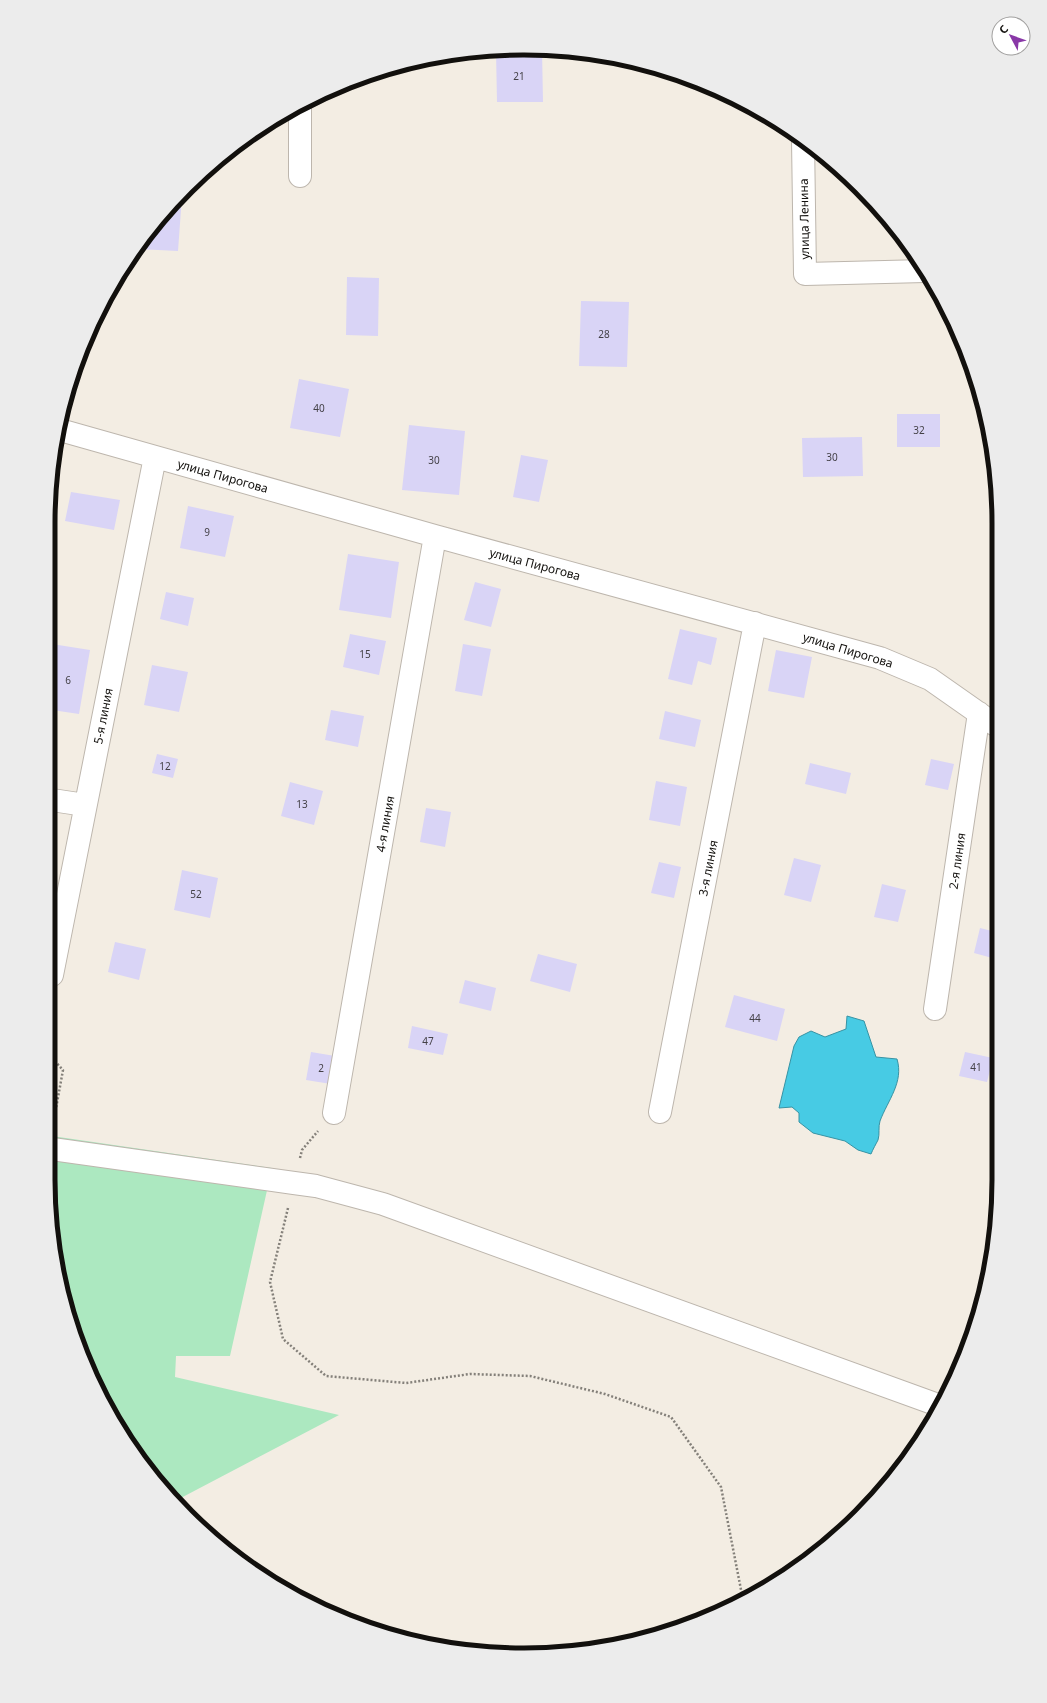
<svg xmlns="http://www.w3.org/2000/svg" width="1047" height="1703" viewBox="0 0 1047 1703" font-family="'Noto Sans',sans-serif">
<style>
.green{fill:#ace8c0}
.water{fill:#47cbe4;stroke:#3793a4}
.building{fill:#d9d4f6}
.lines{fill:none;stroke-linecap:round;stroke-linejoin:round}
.minor-casing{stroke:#bdb6ad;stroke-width:24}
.path{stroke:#84807a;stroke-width:2.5;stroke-dasharray:2 2;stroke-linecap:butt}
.minor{stroke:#fff;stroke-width:22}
.labels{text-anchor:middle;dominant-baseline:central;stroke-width:4;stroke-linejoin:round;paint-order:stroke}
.number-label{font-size:10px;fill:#444147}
.street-label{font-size:12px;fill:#12100d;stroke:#fff}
.rim{fill:none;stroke:#12100d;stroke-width:5}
</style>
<rect width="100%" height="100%" fill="#f3ede3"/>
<!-- green -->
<path class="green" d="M52 1136 272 1168 230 1356H176L175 1377 339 1415 177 1500 146 1469 97 1390 89 1371 87 1356H83L73 1332 52 1242Z"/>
<!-- water -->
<path class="water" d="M847 1016 864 1021 876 1057 897 1059C904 1082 888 1100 880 1121 878 1127 880 1134 878 1140 876 1144 873 1149 871 1154L858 1150 845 1141 813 1133 799 1122V1113L792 1107 779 1108 794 1046 799 1037 811 1031 825 1037 846 1029Z"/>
<!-- building -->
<path class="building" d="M542 49 543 102H497L496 51Z
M182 196 178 251 138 249 146 234Z
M347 277 379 278 378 336 346 335Z
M581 301 629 302 627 367 579 366Z
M299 379 349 389 340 437 290 428Z
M897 414H940V447H897Z
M409 425 465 431 459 495 402 490Z
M862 437 863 476 803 477 802 438Z
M521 455 548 460 539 502 513 497Z
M71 492 120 500 114 530 65 521Z
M188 506 234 516 225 557 180 548Z
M348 554 399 562 391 618 339 610Z
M475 582 501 589 491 627 464 620Z
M166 592 194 598 188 626 160 619Z
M680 629 717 638 711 665 698 661 692 685 668 679Z
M350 634 386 641 379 675 343 667Z
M52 644 90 650 79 714 52 710Z
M463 644 491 649 482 696 455 691Z
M776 650 812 657 804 698 768 691Z
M152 665 188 672 179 712 144 705Z
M331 710 364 716 358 747 325 740Z
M665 711 701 720 695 747 659 739Z
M157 754 178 759 173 778 152 773Z
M931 759 954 764 948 790 925 785Z
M810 763 851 773 846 794 805 784Z
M656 781 687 787 680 826 649 820Z
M290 782 323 791 314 825 281 816Z
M426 808 451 812 445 847 420 842Z
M52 852 57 853 53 871H52Z
M794 858 821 865 811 902 784 895Z
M659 862 681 867 674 898 651 893Z
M182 870 218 878 210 918 174 910Z
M882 884 906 890 898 922 874 917Z
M980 928 996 932V959L974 953Z
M115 942 146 949 139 980 108 972Z
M538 954 577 964 570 992 530 981Z
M465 980 496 988 491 1011 459 1003Z
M734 995 785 1009 777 1041 725 1027Z
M412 1026 448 1034 443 1055 408 1048Z
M311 1052 335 1056 331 1084 306 1080Z
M965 1052 993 1058 987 1082 959 1076Z"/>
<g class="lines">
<!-- minor casing -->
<g class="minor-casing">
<path id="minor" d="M300 105V176
M803 140 805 274 925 271
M60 430 435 536 880 658 930 679 997 726
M52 800 85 805
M52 975 155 457
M935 1009 979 713
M660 1112 755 623
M334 1113 435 536
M52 1149 294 1183 316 1186 383 1204 938 1405"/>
</g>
<!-- path -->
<path class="path" d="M52 1058 63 1070 53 1125
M300 1158 302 1150 318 1131
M288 1208 270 1282 283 1339 326 1376 406 1383 470 1374 530 1376 605 1394 671 1417 721 1487 743 1600"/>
<!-- minor -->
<use href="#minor" class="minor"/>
</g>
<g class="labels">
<!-- number labels -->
<g class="number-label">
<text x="519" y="76">21</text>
<text x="604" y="334">28</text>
<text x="319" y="408">40</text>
<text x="919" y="430">32</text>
<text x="832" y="457">30</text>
<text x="434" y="460">30</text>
<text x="207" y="532">9</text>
<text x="365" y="654">15</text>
<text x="68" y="680">6</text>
<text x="165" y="766">12</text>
<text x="302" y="804">13</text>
<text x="196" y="894">52</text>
<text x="755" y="1018">44</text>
<text x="428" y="1041">47</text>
<text x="976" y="1067">41</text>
<text x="321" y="1068">2</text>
</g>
<!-- street labels -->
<g class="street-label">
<text transform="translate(804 219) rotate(-91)">улица Ленина</text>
<text transform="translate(223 476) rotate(16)">улица Пирогова</text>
<text transform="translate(535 564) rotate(15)">улица Пирогова</text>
<text transform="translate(848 650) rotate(17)">улица Пирогова</text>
<text transform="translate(103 716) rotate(-79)">5-я линия</text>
<text transform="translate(385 824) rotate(-80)">4-я линия</text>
<text transform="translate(957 861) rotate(-82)">2-я линия</text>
<text transform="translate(708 868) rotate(-79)">3-я линия</text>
</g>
</g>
<!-- crop -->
<path d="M0 0H1047V1703H0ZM523 55H524A468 468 0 0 1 992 523V1180A468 468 0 0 1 524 1648H523A468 468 0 0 1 55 1180V523A468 468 0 0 1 523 55Z" fill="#ececec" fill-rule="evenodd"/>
<path class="rim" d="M523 55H524A468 468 0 0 1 992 523V1180A468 468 0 0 1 524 1648H523A468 468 0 0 1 55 1180V523A468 468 0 0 1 523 55Z"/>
<!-- north arrow -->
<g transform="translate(1011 36) rotate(311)"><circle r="19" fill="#ffffff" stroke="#a09f9e"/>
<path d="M0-3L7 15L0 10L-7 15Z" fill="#8938a7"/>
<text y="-6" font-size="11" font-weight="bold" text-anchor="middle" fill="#12100d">С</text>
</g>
</svg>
